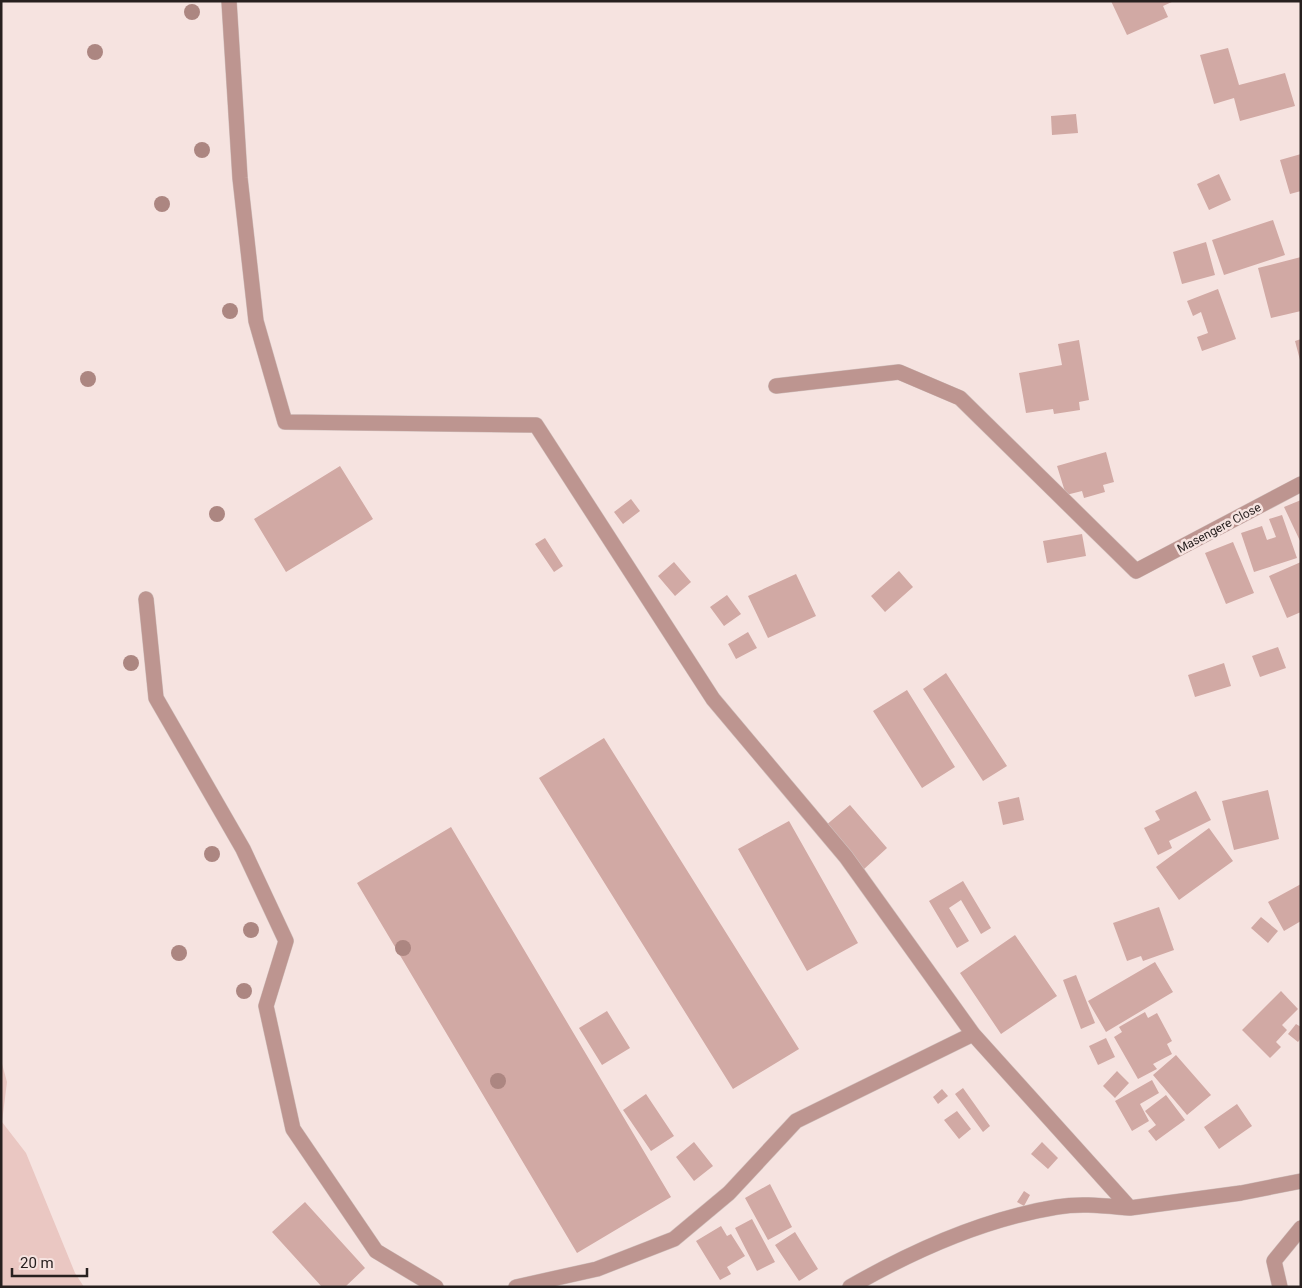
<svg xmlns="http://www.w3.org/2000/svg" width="1302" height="1288" viewBox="0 0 1302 1288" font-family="Roboto,sans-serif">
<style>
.green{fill:#eac7c2}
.building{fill:#d1a9a4}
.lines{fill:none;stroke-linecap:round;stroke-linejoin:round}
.minor-casing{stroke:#d1c0bd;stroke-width:16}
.minor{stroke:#bd9590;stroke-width:15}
.tree{fill:#ac8681}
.labels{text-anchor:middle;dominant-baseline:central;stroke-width:5;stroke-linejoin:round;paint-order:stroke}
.street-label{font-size:12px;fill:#27201f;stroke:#f6e3e0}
</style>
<rect width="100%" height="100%" fill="#f6e3e0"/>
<!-- green -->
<path class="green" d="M1 1060 7 1082 2 1122 26 1153 75 1273 84 1287H1Z"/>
<!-- building -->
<path class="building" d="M1111 1H1174L1163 6 1168 17 1127 35Z
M1228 48 1239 85 1285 73 1295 106 1240 121 1234 98 1214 104 1200 55Z
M1076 114 1078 133 1052 135 1051 116Z
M1301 154V191L1290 194 1280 160Z
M1219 174 1231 200 1209 210 1197 184Z
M1273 220 1285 255 1224 275 1212 240Z
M1206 242 1215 275 1182 284 1173 252Z
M1301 257V311L1271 318 1258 268Z
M1218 289 1236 339 1202 351 1197 337 1208 333 1201 312 1193 316 1187 301Z
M1301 339V360H1300L1295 341Z
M1079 340 1089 400 1079 402 1080 410 1054 414 1053 409 1026 413 1019 373 1062 365 1058 344Z
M1106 452 1114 482 1103 485 1105 492 1084 498 1082 491 1066 495 1057 466Z
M340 466 373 519 286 572 254 519Z
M631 499 640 511 623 524 614 512Z
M1301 500V543L1284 507Z
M1282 515 1297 558 1254 572 1241 533 1262 526 1267 540 1276 537 1269 519Z
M1082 534 1086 556 1047 563 1043 541Z
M545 538 563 566 554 572 535 544Z
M1233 542 1254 593 1226 604 1205 553Z
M674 562 691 582 675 596 658 576Z
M1301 562V612L1287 618 1269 576Z
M899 571 913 587 885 612 871 596Z
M796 574 816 616 768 638 748 596Z
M727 595 741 614 724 626 710 607Z
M748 632 757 648 736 659 728 644Z
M1278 647 1286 668 1260 677 1252 656Z
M1224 663 1231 686 1195 697 1188 675Z
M946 673 1007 766 983 781 923 689Z
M907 690 955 767 922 788 873 711Z
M604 738 799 1049 733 1089 539 778Z
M1268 790 1279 839 1234 850 1222 801Z
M1196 791 1211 820 1169 841 1172 848 1158 855 1144 828 1160 820 1155 811Z
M1019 797 1024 820 1003 825 998 802Z
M850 805 887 848 863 870 825 826Z
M789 821 858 943 807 971 738 849Z
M451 827 671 1197 577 1253 357 883Z
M1209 828 1233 861 1179 900 1156 867Z
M963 881 991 928 981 934 961 900 949 908 969 941 957 948 929 901Z
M1301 884V921L1284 931 1268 902Z
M1159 907 1174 950 1143 961 1141 956 1127 961 1113 923Z
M1261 917 1278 931 1268 943 1251 928Z
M1015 935 1057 996 1001 1034 960 973Z
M1155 962 1173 992 1106 1032 1088 1001Z
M1076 975 1095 1023 1081 1029 1063 980Z
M1281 991 1298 1009 1282 1025 1287 1030 1276 1042 1281 1047 1270 1058 1242 1030Z
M607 1011 630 1048 602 1065 579 1028Z
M1145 1012 1148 1018 1157 1013 1172 1041 1167 1044 1172 1054 1153 1064 1157 1069 1138 1079 1114 1037 1122 1032 1119 1027Z
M1296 1024 1301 1027V1038L1298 1042 1288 1034Z
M1106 1038 1115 1057 1098 1065 1089 1046Z
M1176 1055 1211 1095 1187 1115 1153 1075Z
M1117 1071 1129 1083 1115 1098 1103 1086Z
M1152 1080 1159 1093 1140 1104 1149 1121 1132 1131 1115 1101Z
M963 1088 990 1126 983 1132 955 1094Z
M942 1089 948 1096 938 1104 933 1097Z
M646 1094 674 1136 651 1151 623 1110Z
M1166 1095 1185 1120 1156 1141 1148 1131 1156 1125 1145 1111Z
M1237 1104 1252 1126 1219 1149 1204 1127Z
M957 1111 971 1129 959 1139 944 1120Z
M694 1142 713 1166 694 1181 676 1157Z
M1042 1142 1058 1158 1048 1169 1031 1154Z
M770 1184 792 1227 768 1240 745 1198Z
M1024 1191 1030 1195 1024 1206 1017 1202Z
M305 1202 365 1268 345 1287H322L272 1232Z
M752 1219 775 1262 757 1271 735 1228Z
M721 1226 727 1236 731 1234 745 1256 727 1267 731 1274 720 1280 696 1241Z
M795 1232 818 1269 799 1281 775 1245Z"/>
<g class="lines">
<!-- minor casing -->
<g class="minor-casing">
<path id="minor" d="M229 1 240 178 256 321 285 422 536 425 713 699 846 857 973 1034 1130 1208 1241 1193 1301 1181
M776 386 899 372 960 398 1136 571 1301 484
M146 599 156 698 243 849 286 941 266 1006 293 1129 376 1251 436 1287
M516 1287 597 1269 674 1239 729 1193 796 1121 973 1034
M850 1287C914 1250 983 1219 1057 1207 1081 1203 1105 1206 1130 1208
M1280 1287 1274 1261 1301 1228"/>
</g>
<!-- minor -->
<use href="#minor" class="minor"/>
</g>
<!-- trees -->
<g class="tree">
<circle cx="192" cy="12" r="8"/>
<circle cx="95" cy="52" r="8"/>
<circle cx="202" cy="150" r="8"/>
<circle cx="162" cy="204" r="8"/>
<circle cx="230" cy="311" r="8"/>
<circle cx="88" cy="379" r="8"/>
<circle cx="217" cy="514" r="8"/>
<circle cx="131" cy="663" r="8"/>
<circle cx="212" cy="854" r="8"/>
<circle cx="251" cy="930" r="8"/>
<circle cx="403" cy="948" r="8"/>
<circle cx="179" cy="953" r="8"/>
<circle cx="244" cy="991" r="8"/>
<circle cx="498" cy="1081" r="8"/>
</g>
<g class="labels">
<!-- street labels -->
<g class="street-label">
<text transform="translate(1219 528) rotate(-28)">Masengere Close</text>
</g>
</g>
<!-- border -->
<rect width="1302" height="1288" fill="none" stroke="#27201f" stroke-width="5"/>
<!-- scale -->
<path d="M12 1268v8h75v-8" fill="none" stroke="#27201f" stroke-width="2.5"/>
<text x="20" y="1268" font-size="15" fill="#27201f" stroke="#f6e3e0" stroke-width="4" paint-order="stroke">20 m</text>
</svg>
